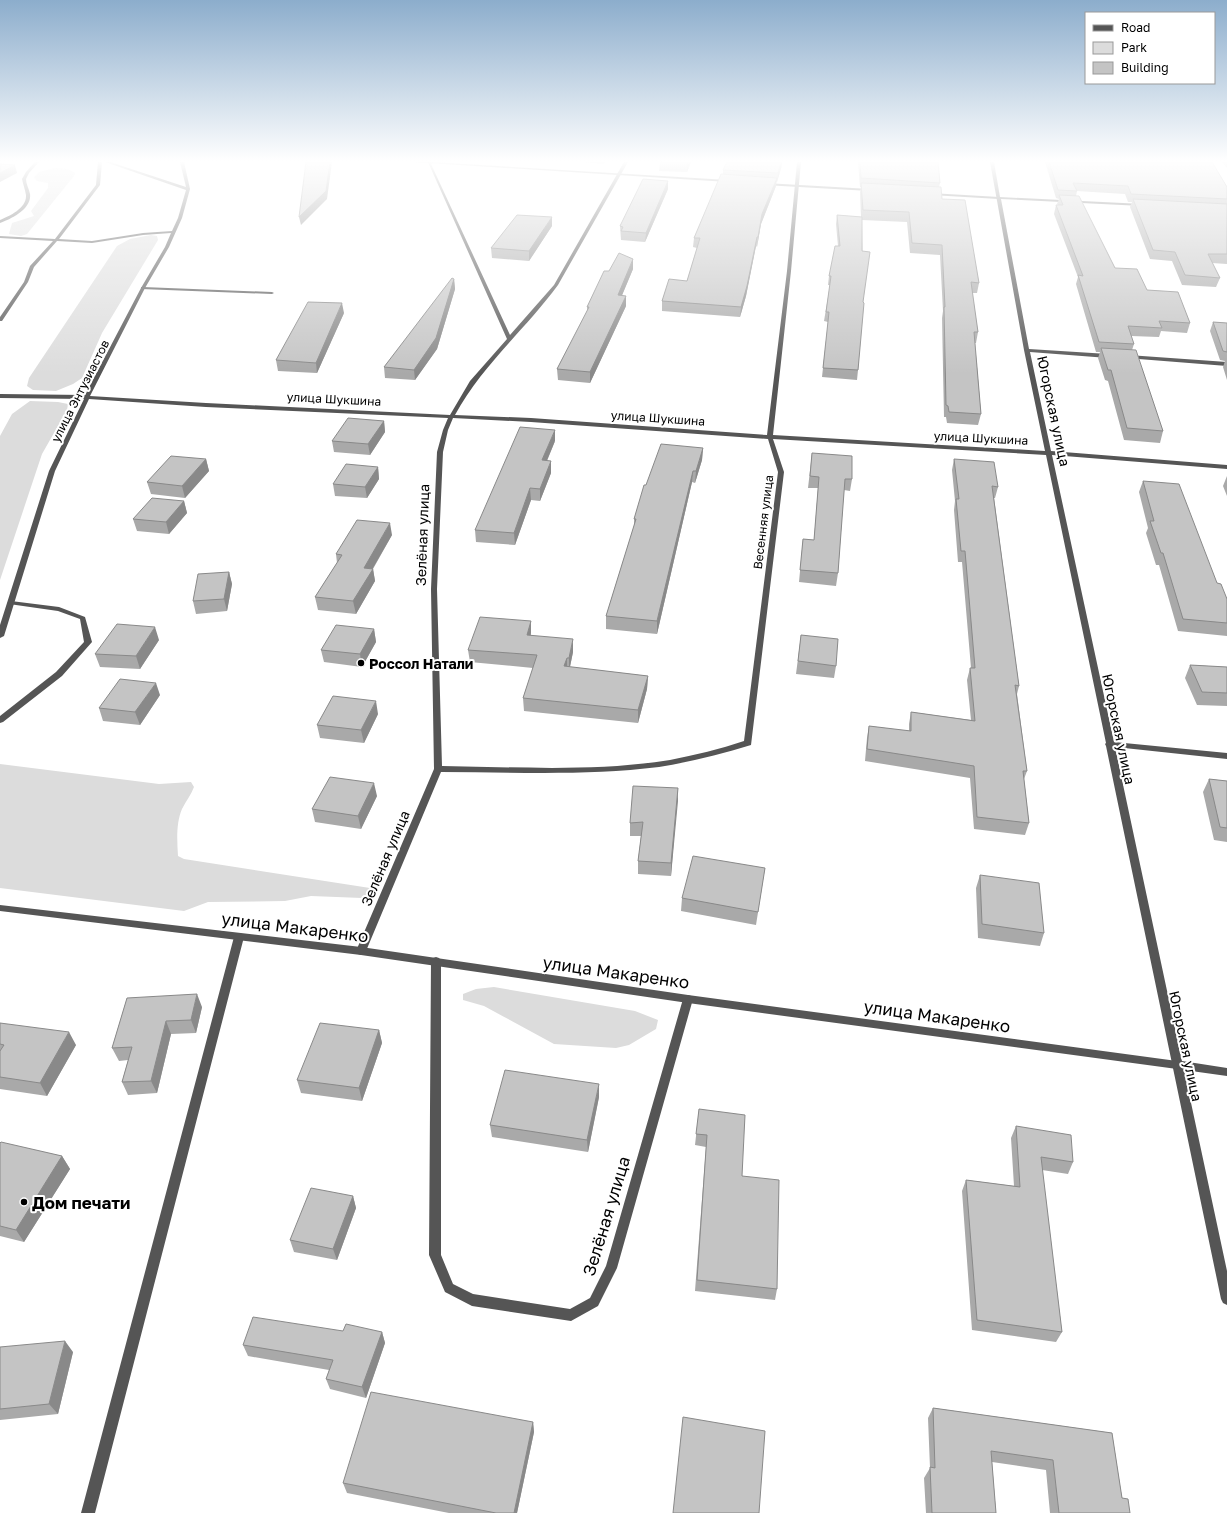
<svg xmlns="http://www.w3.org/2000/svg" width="1227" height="1513" viewBox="0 0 1227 1513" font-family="'Golos Text',sans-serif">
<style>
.green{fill:#dcdcdc}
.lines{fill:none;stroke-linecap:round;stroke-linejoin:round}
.service{fill:#555;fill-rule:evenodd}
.minor{fill:#555;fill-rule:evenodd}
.tertiary{fill:#555;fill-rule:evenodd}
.wall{fill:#a9a9a9}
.shaded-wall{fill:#898989}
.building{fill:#c4c4c4;stroke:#898989}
.poi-dot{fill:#000;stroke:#fff;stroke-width:1.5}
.labels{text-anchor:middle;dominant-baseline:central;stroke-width:4;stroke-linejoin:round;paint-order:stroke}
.far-street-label{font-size:12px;fill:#000;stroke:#fff}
.street-label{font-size:14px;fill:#000;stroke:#fff}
.poi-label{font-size:14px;font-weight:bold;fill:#000;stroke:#fff;text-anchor:start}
.near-street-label{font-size:17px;fill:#000;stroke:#fff}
.near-poi-label{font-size:17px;font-weight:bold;fill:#000;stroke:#fff;text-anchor:start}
</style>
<rect width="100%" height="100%" fill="#fff"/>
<!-- green -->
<path class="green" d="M54 168 68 169 75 173 74 176 27 234 21 236 9 234 12 223 34 216 31 211 48 188V183L37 181 34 177 39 172Z
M151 235 157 236 158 240 102 333 82 378 73 384 56 391 33 390 27 386 29 378 117 246 130 239Z
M30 401 58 402 68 404 67 410 42 454 0 580V436L12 414Z
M0 764 159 784 191 782 194 787C191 795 186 801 182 809 176 823 177 840 178 856L184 859 370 888 369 893 362 898 311 896 285 901 208 902 184 911 0 888Z
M494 987 635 1011 658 1020 656 1029 629 1045 616 1048 554 1044 484 1006 463 1000V994L476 989Z"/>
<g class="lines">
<!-- service -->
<path class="service" d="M143 287 272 292 274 293 272 294 141 289V287Z
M11 601 59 607 85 617 92 642 62 676 3 722 0 723V716L56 672 84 642 80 619 58 611 9 604 8 603 9 602Z
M239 933 242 934 244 937 95 1513H81L234 937 236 934Z"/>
<!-- minor -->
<path class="minor" d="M35 162H39L29 173 26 179C26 184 29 189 30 194 32 209 11 219 0 223V220C10 216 27 208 26 195 25 189 23 184 22 179L26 172Z
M98 162H102L100 185 59 239 92 241 143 233 172 231 178 218 186 190 105 162H110L186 187 180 162H184L190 189 182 218 169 247 145 288 90 396 206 403 450 415 470 381 507 339 428 162H435L431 164 510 335 554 285 624 162H628L558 285C525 330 482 365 455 415L531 418 767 435 787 271 797 162H801L791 271 773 435 1045 451 1024 350 990 162H994L1000 197 1143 204 1142 206 1001 199 1029 349 1108 354 1111 356 1108 358 1030 352 1051 451 1227 465V469L1052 455 1114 742 1227 753V759L1115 747 1182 1061 1227 1068V1076L1184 1070 1227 1271V1305L1223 1303 1221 1299 1106 746 1105 744 1106 743 1046 455 773 439 784 472 751 745C721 754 690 762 659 767 587 776 514 772 441 772L366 951 364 954 361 955 358 954 356 951 434 769 431 589 437 452 443 430 448 418 206 407 89 399 55 471 4 636 0 638V625L49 471 84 399 0 398V394L85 395 141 288 165 247 171 233 143 235 92 243 57 241 34 267 28 282 2 321H0V317L24 282 30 266 53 241 0 238V236L55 239 96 185ZM453 418 531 422 768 439 778 472 744 741C720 749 695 755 670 760 595 772 518 767 442 766L437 589 443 452 448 430Z
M1128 355 1227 362V366L1126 358V356Z
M436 957 439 958 441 961V1255L453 1284 473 1294 570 1309 590 1298 606 1266 683 999 685 996 688 995 691 996 693 999 617 1268 598 1306 571 1321 472 1306 445 1292 429 1255 431 961 433 958Z"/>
<!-- tertiary -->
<path class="tertiary" d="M413 162H431L728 180 730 181 728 182Z
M765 183 870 189 872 190 870 191 764 185Z
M930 193 999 197 1001 198 999 199 931 195Z
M0 905 361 947 688 995 1177 1061 1181 1062 1182 1065 1181 1068 1177 1069 688 1003 361 955 0 911Z"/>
</g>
<!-- wall -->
<path class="wall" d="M583 162H605L604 164Z
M660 162H691L687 172 659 171Z
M858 162H938L940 183 939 187 942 199 979 283 977 293H972L978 332 976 343H975L981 414 978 425 947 423 946 417H944L942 318 943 311 940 255 910 253 907 222 862 220 863 302 858 370 857 380 822 377 828 322 824 321 830 285H828L829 276 838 246 836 224 837 215 861 217 860 192 861 187H860Z
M1045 162H1212L1227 187V264L1212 263 1220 278 1216 287 1182 285 1172 261 1150 259 1130 207 1132 202H1128L1125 194 1077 191 1076 196 1115 268 1147 290 1190 323 1187 333 1161 331 1159 337 1131 336 1134 344 1132 350 1163 431 1160 443 1124 440 1108 381 1105 380 1098 358 1100 352H1096L1076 284 1078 277 1054 214 1056 205H1058L1057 204 1059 199 1056 198Z
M1222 162H1227V168Z
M782 165 777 182H776V186L761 224 757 247 756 246 746 296 740 317 662 311V301L687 281 697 248 693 247 694 238 723 174V170Z
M668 189 645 242 621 240 620 226Z
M552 226 529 261 492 258 491 248Z
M633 269 622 295 626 306 590 383 558 380 557 369 587 311V307L609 271Z
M454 279 455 289 437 349 415 380 385 378 384 367Z
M344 313 317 373 278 371 276 360Z
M1213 322 1227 323V380L1223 367 1225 361 1220 360 1210 331Z
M384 421 385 432 370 455 334 452 332 441Z
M555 441 547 461 551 473 540 501 531 500 515 545 476 542 475 530Z
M703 448 702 460 695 483 692 482 657 634 606 629V616L634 526V519L646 485Z
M812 453 852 479 850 491 844 490 838 573 836 586 799 582 803 539 814 540 818 488H808Z
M206 459 209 471 185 498 151 494 147 482Z
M954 459 998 487 995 498H994L1019 686 1017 694 1027 771 1024 779 1029 823 1025 835 974 829 970 778 865 761 867 738 869 726 909 731V724L911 712 971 720 967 680 970 668H971L962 562H958L954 510 955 501 952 470Z
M378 467 379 479 367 498 335 496 333 484Z
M1227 476V496L1223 486Z
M1143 481 1217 583 1227 599V636L1178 631 1159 565H1156L1146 533 1148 528 1139 492Z
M184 501 187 513 169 534 137 531 133 519Z
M392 535 373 569 375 581 356 614 318 610 315 597 337 563 336 554Z
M229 572 232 584 227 611 196 614 193 601Z
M531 621V635L573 652 570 667 648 676 647 689 638 723 524 711 523 698 533 668 470 662 468 650Z
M374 629 376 642 362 667 324 662 321 650Z
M801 635 836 666 834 678 796 674Z
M159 640 140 669 100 667 95 654Z
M1190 665 1227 667V706L1197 705 1185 678Z
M160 695 140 725 103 721 99 708Z
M378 714 364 743 320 738 317 725Z
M1209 779 1227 781V842L1214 840 1203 792Z
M678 788 671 876 638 874V861L641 836H630V823Z
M377 796 361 829 315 822 312 809Z
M765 868 756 925 681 911 682 898Z
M980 875 1044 933 1040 946 978 938 976 888Z
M127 998 202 1007 196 1033 171 1034 157 1093 128 1095 122 1082 128 1060 119 1061 112 1048Z
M0 1023 76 1045 47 1096 0 1089Z
M379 1030 382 1043 362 1101 301 1093 297 1080Z
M599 1097 588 1152 492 1137 490 1125Z
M699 1109 742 1176 777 1289 775 1300 695 1291 706 1147 695 1145Z
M1016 1126 1073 1162 1068 1174 1042 1170 1062 1332 1056 1342 972 1330 962 1191 966 1180 1014 1186 1011 1138Z
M0 1143 62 1156 70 1169 24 1242 0 1236Z
M353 1196 356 1208 337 1260 294 1252 290 1240Z
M343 1331 382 1332 385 1343 366 1398 330 1389 326 1379 329 1370 248 1356 243 1345Z
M0 1347 73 1352 58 1414 0 1420Z
M933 1408 1112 1433 1122 1498 1130 1513H1050L1046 1470 992 1462 996 1513H926L924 1478 930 1468 928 1418Z
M533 1422 534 1432 517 1513H449L347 1493 343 1483Z"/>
<!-- shaded-wall -->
<path class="shaded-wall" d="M330 162H332L327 199 301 225 299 217Z
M688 162H691L687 172V163Z
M781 162H782V165L777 182 778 173Z
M15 165 17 173 0 182V173Z
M777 178 776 186 761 224 757 247 758 237 762 214Z
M668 181V189L645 242 646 233Z
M552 217V226L529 261V251Z
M757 237 756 246 746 296 740 317 741 307Z
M633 259V269L618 305V295Z
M454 279 455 289 437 349 415 380 414 370Z
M626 296V306L590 383V372Z
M342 303 344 313 317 373 316 363Z
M384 421 385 432 370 455 368 444Z
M555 430V441L542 472V460Z
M703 448 702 460 695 483 696 471Z
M206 459 209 471 185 498 182 486Z
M551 461V473L540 501V489Z
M378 467 379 479 367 498 365 487Z
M693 471 692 482 657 634V621Z
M530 488 531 500 515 545 514 533Z
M184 501 187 513 169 534 166 522Z
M390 523 392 535 366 580 364 568Z
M373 569 375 581 356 614 353 601Z
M229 572 232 584 227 611 224 599Z
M531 621V633L527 647V635Z
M155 627 159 640 140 669 136 656Z
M374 629 376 642 362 667 360 654Z
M573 639V652L569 671V658Z
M567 658V670L564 666Z
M648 676 647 689 638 723V710Z
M156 683 160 695 140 725 135 712Z
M376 701 378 714 364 743 361 730Z
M374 783 377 796 361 829 358 816Z
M678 788V801L671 876V863Z
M197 994 202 1007 196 1033 191 1020Z
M166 1021 171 1034 157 1093 151 1081Z
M379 1030 382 1043 362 1101 359 1088Z
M69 1032 76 1045 47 1096 40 1083Z
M599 1084V1097L588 1152 587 1140Z
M62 1156 70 1169 24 1242 16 1230Z
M353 1196 356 1208 337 1260 333 1249Z
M382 1332 385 1343 366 1398 362 1387Z
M65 1341 73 1352 58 1414 49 1404Z
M533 1422 534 1432 517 1513H514Z"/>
<!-- building -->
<path class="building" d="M306 162H330L326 191 299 217Z
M660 162H688L687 163Z
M727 162H781L778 173 723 170Z
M860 162H938L940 183 861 178Z
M1049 162H1212L1227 187V199L1131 194 1128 186 1073 183 1077 191 1058 190Z
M0 164 15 165 0 173Z
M721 174 777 178 762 214 758 237H757L747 286 741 307 662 301 669 279 687 281 700 238H694Z
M643 179 668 181 646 233 621 231 623 227 620 226Z
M861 183 941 187 942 199 965 200 979 283 971 282 978 332H974L981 414 949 412 948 406 946 405 944 307H945L942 245 912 243 909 212 863 210Z
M1059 195 1079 196 1115 268 1137 269 1147 290 1178 292 1190 323 1159 321 1162 328 1128 326 1134 344 1099 342 1078 275 1083 276 1056 205H1063Z
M1133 199 1227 204V254H1208L1220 278 1185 275 1175 252 1153 250Z
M517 215 552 217 529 251 491 248Z
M837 215 862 217V251L870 252 863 302 864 303 858 370 823 368 829 312H826L831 276H829L835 246H840Z
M619 253 633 259 618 295 626 296 590 372 557 369 589 307H587L604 271H609Z
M452 278 454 279 436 338 414 370 384 367Z
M308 302 342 303 316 363 276 360Z
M1213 322 1227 323V352L1223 351Z
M1101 348 1136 350 1163 431 1127 428 1111 370H1108Z
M348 418 384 421 368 444 332 441Z
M520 427 555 430 542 460 551 461 540 489 530 488 514 533 475 530Z
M661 444 703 448 696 471H693L657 621 606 616 636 519H634L644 485H646Z
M812 453 852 456V479H845L838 573 800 570 803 539 814 540 819 477 810 476Z
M171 456 206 459 182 486 147 482Z
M954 459 994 462 998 487 992 486 1019 686 1015 685 1027 771H1023L1029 823 977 817 974 766 867 749 869 726 911 731V712L975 721 970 668H975L965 551H961L956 499H959Z
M346 464 378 467 365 487 333 484Z
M1143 481 1179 484 1217 583 1221 584 1227 599V623L1183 619 1163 553H1161L1150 521H1154Z
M152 498 184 501 166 522 133 519Z
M357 520 390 523 364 568 373 569 353 601 315 597 342 555 336 554Z
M229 572 224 599 193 601 198 574Z
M480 617 531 621 527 635 573 639 569 658H567L564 666 648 676 638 710 523 698 537 655 468 650Z
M117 624 155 627 136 656 95 654Z
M336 625 374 629 360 654 321 650Z
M801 635 838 639 836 666 798 661Z
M1190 665 1227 667V693L1202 692Z
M120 679 156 683 135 712 99 708Z
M333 696 376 701 361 730 317 725Z
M330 777 374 783 358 816 312 809Z
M1209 779 1227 781V828L1220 827Z
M633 786 678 788 671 863 638 861 643 822 630 823Z
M693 856 765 868 758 912 682 898Z
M980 875 1039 883 1044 933 982 924Z
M197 994 191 1020 166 1021 151 1081 122 1082 132 1047 112 1048 127 998Z
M0 1023 69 1032 40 1083 0 1077V1051L4 1045 0 1044Z
M320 1023 379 1030 359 1088 297 1080Z
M505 1070 599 1084 587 1140 490 1125Z
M699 1109 745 1115 742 1176 779 1180 777 1289 697 1280 707 1135 696 1134Z
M1016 1126 1071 1135 1073 1162 1041 1157 1062 1332 977 1320 966 1180 1020 1187Z
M1 1142 62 1156 16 1230 0 1226V1143Z
M311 1188 353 1196 333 1249 290 1240Z
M253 1317 343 1331 346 1324 382 1332 362 1387 326 1379 333 1360 243 1345Z
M65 1341 49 1404 0 1409V1347Z
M371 1392 533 1422 514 1513H496L343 1483Z
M933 1408 1112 1433 1122 1498 1128 1499 1130 1513H1059L1053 1460 991 1451 996 1513H932L930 1467 935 1468Z
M683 1417 765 1431 759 1513H673Z"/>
<!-- sky -->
<linearGradient id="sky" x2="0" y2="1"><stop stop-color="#8cadcc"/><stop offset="0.43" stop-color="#fff"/><stop offset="1" stop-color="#fff" stop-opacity="0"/></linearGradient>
<rect width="1227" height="374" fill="url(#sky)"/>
<!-- markers -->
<g class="poi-dot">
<circle cx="361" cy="663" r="4"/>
<circle cx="24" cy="1202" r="4"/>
</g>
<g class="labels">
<!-- far-street labels -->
<g class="far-street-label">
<text transform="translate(80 391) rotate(-63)">улица Энтузиастов</text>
<text transform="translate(334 399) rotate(3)">улица Шукшина</text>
<text transform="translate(658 418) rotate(4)">улица Шукшина</text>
<text transform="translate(981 438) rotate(3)">улица Шукшина</text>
<text transform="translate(763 522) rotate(-83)">Весенняя улица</text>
</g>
<!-- street labels -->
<g class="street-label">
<text transform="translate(1054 411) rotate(78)">Югорская улица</text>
<text transform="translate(422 535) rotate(-88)">Зелёная улица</text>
<text transform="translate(1119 729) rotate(78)">Югорская улица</text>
<text transform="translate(385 858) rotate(-67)">Зелёная улица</text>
<text transform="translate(1186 1046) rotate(78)">Югорская улица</text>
</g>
<!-- poi labels -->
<g class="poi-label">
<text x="369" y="663">Россол Натали</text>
</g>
<!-- near-street labels -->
<g class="near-street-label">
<text transform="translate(295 927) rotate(7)">улица Макаренко</text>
<text transform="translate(616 972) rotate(8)">улица Макаренко</text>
<text transform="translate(937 1016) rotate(8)">улица Макаренко</text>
<text transform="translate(606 1216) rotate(-73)">Зелёная улица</text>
</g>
<!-- near-poi labels -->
<g class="near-poi-label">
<text x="32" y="1202">Дом печати</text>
</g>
</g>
<!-- legend -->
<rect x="1085" y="12" width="130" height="72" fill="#ffffff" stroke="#999999"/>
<rect x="1093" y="25" width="20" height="6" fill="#555555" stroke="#999999"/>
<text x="1121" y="32" font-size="12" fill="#000000">Road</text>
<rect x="1093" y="42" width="20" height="12" fill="#dcdcdc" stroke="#999999"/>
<text x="1121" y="52" font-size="12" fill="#000000">Park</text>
<rect x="1093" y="62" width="20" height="12" fill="#c4c4c4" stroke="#999999"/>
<text x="1121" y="72" font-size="12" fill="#000000">Building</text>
</svg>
